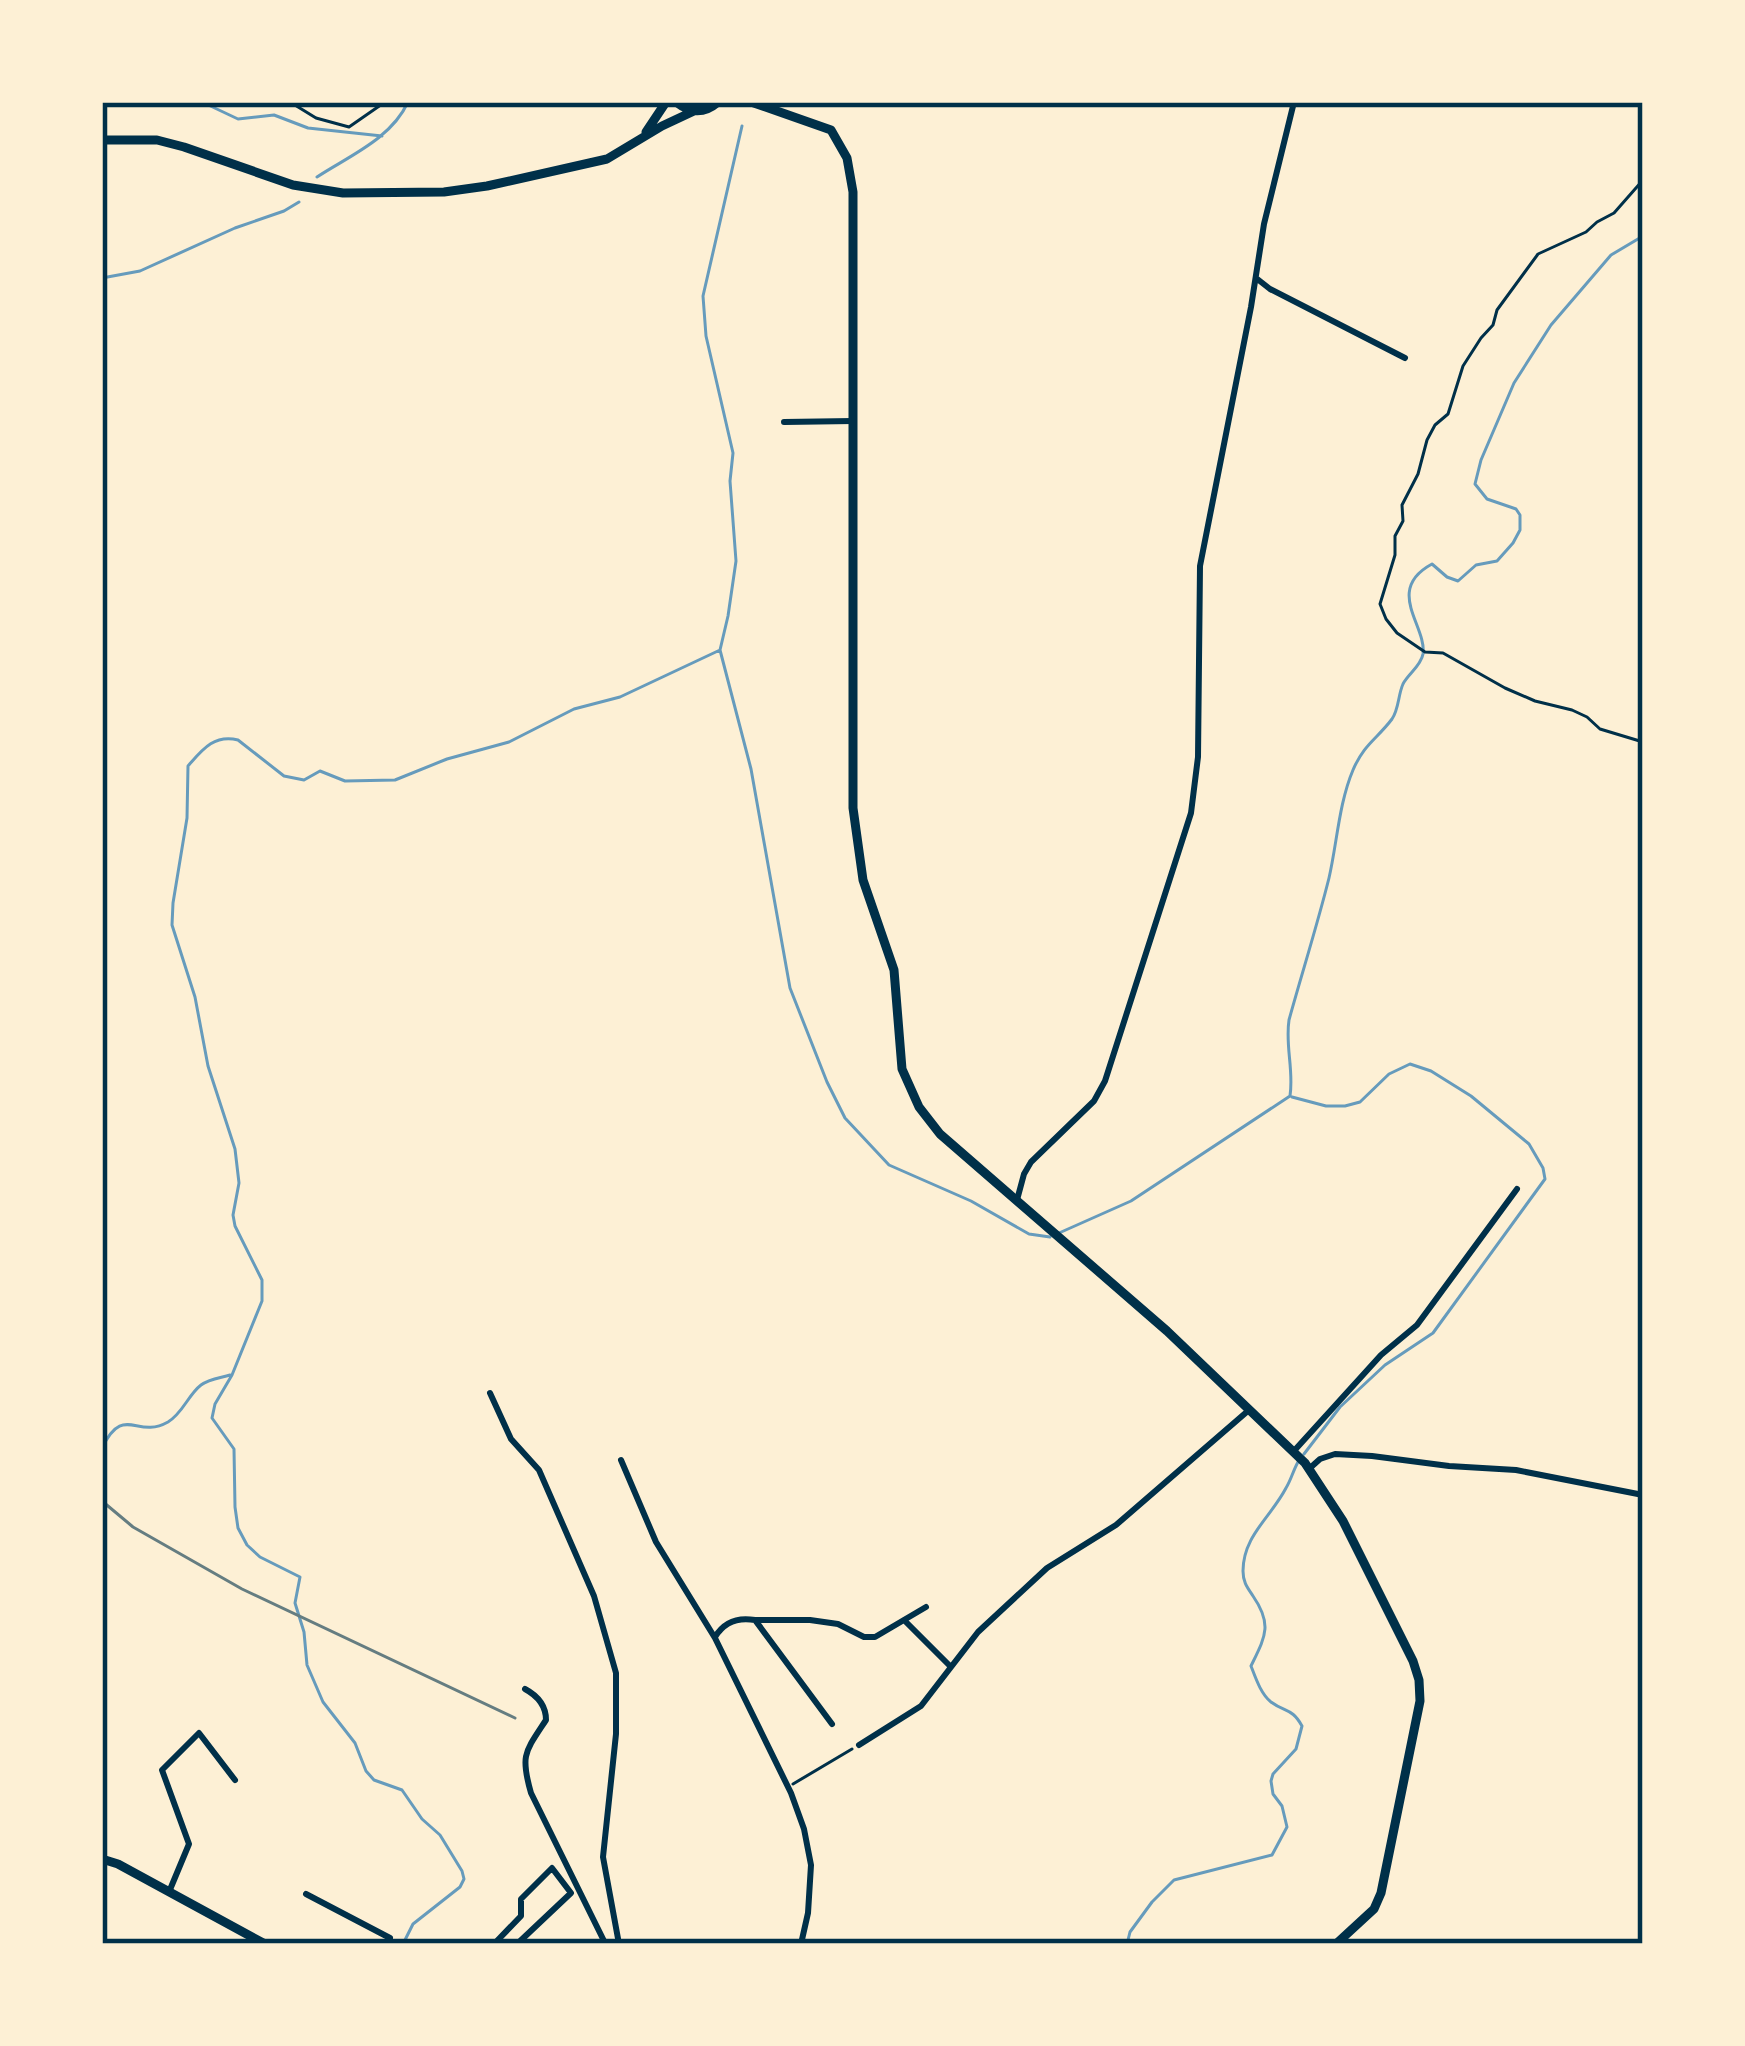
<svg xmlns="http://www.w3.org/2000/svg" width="1745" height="2046" viewBox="0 0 1745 2046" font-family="Poppins,sans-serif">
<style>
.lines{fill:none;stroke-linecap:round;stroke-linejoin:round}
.stream{stroke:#669bbc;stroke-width:3}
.path{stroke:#003049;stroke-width:3}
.minor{stroke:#003049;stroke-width:6}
.tertiary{stroke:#003049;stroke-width:9}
.secondary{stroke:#003049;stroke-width:9}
.rail{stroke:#657d81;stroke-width:3}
.neatline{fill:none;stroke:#003049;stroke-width:4.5}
</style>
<rect width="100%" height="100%" fill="#fdf0d5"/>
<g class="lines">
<!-- stream -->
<path class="stream" d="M202 102 238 119 274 115 308 128 382 136
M742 126 703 296 706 336 733 453 730 481 736 561 728 616 720 650 751 769 790 988 827 1082 845 1118 889 1165 971 1201 1029 1234 1050 1237
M317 177C349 156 391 139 408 102
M102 278 140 271 235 228 284 211 299 202
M1290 1096C1294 1070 1285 1046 1289 1020 1302 973 1317 926 1329 878 1337 843 1339 803 1353 770 1364 744 1377 739 1392 719 1399 709 1398 695 1403 684 1408 674 1421 666 1423 654 1427 626 1384 590 1432 564L1447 577 1458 581 1476 565 1497 561 1513 543 1520 530V515L1516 509 1487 499 1475 484 1481 460 1514 383 1551 325 1611 255 1643 236
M1292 1097 1326 1106H1345L1360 1102 1389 1074 1410 1064 1431 1071 1471 1096 1529 1144 1543 1168 1545 1179 1433 1333 1385 1365 1340 1407 1304 1454
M1059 1233 1131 1201 1290 1096
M102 1448C124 1403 136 1440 168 1422 183 1413 188 1395 201 1385 209 1379 220 1378 230 1375
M403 1944 413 1924 460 1887 464 1879 462 1871 440 1835 422 1819 402 1790 374 1780 366 1771 355 1743 323 1702 307 1665 304 1632 295 1603 300 1577 260 1557 247 1545 238 1528 235 1507 234 1449 212 1418 215 1404 232 1375 262 1301V1280L235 1226 233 1215 239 1183 235 1149 208 1066 195 997 172 925 173 903 187 818 188 766C202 750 214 734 238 740L284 776 304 780 320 771 345 781 395 780 447 759 509 742 574 709 620 697 720 650
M1127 1944 1130 1932 1152 1902 1174 1880 1272 1855 1287 1827 1282 1806 1273 1794 1271 1781 1273 1774 1296 1749 1302 1726C1292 1708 1286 1713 1271 1702 1261 1694 1256 1679 1251 1666 1265 1637 1273 1625 1253 1596 1247 1587 1243 1582 1243 1571 1243 1536 1271 1517 1286 1488 1291 1480 1293 1471 1298 1462"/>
<!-- path -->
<path class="path" d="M290 102 316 118 349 127 385 102
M1643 180 1614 213 1597 222 1586 232 1538 254 1497 310 1493 325 1481 338 1463 366 1448 414 1435 425 1427 440 1418 474 1402 505 1403 521 1395 536V555L1380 604 1386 619 1397 633 1425 652 1443 653 1505 688 1535 701 1572 710 1587 717 1600 729 1643 742
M793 1784 852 1749"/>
<!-- minor -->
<path class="minor" d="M1256 278 1270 289 1405 358
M784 422 853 421
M1017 1200 1024 1174 1031 1162 1094 1101 1105 1081 1191 813 1198 757 1200 566 1251 307 1264 224 1294 102
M490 1393 511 1439 539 1470 594 1596 616 1673V1734L603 1857 619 1944
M1293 1452 1381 1355 1417 1325 1517 1189
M621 1460 656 1542 715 1638 791 1793 804 1829 811 1865 808 1913 801 1944
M1310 1468 1320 1459 1335 1454 1372 1456 1449 1466 1516 1470 1643 1495
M755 1620H810L838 1624 864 1637H875L926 1607
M905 1621 951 1667
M715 1637C724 1622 738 1617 755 1620L832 1724
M525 1689C538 1696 546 1705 546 1720 525 1752 520 1755 531 1793L604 1941 603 1944
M859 1745 921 1706 978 1632 1047 1568 1116 1525 1249 1410
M169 1892 189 1844 162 1770 199 1733 235 1780
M306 1894 390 1938 386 1944
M494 1944 521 1916V1899L552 1868 571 1893 517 1944"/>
<!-- tertiary -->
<path class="tertiary" d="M676 102C690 113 704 114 718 102
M751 102 831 130 847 158 853 192V808L863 880 894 970 902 1069 919 1107 940 1134 1167 1331 1305 1463 1343 1521 1413 1661 1419 1680 1420 1701 1381 1893 1374 1909 1336 1944
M646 132 666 102
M102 140H157L184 147 293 185 343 193 444 192 487 186 607 159 662 126 694 111"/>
<!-- secondary -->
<path class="secondary" d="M102 1859 118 1864 265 1944"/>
<!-- rail -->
<path class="rail" d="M102 1501 133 1527 242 1589 515 1718"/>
</g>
<!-- border -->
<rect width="1745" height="2046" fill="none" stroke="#fdf0d5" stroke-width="210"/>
<rect x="105" y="105" width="1535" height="1836" class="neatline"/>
</svg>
